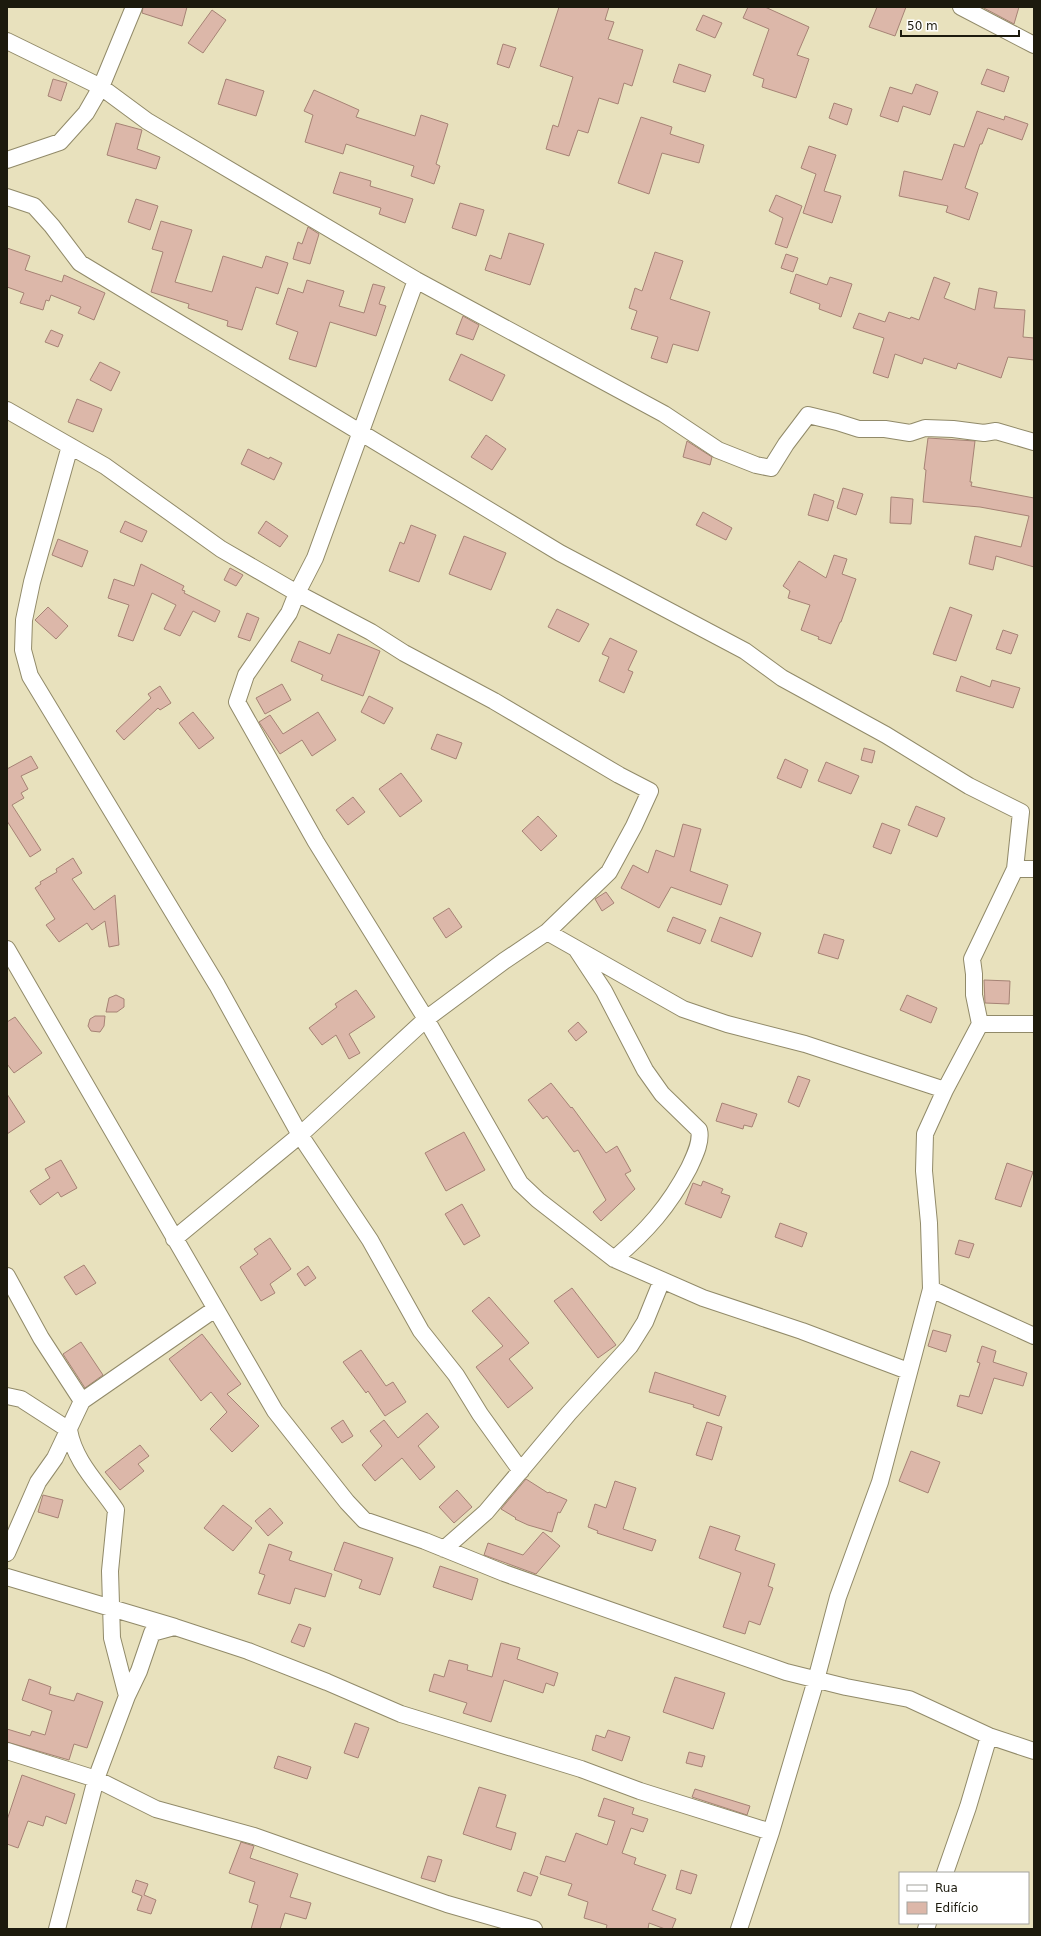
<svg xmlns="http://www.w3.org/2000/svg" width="1041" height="1936" viewBox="0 0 1041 1936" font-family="'DejaVu Sans',sans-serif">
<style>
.building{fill:#dcb7a9;stroke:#a68375}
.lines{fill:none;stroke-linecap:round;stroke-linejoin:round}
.street-casing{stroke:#918a69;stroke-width:18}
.street{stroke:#fff;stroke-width:16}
</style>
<rect width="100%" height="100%" fill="#e8e1bd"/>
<!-- building -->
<path class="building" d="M143 7H187L182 26 142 13Z
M559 7H609L605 20 614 22 608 39 643 50 632 86 624 83 618 104 599 98 588 133 578 130 569 156 546 149 553 125 558 127 573 77 540 66Z
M748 7H765L809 27 797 55 809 59 796 98 762 87 764 79 753 75 769 29 743 18Z
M877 7H906L895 36 869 27Z
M982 7H1019L1014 24Z
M212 10 226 20 203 53 188 43Z
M703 15 722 23 715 38 696 30Z
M503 44 516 48 509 68 497 64Z
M679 64 711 75 705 92 673 82Z
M987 69 1009 77 1004 92 981 84Z
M53 79 67 83 61 101 48 96Z
M226 79 264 91 256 116 218 104Z
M916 84 938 92 930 115 903 106 898 122 880 116 890 87 912 94Z
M314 90 359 110 356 117 415 136 421 115 448 124 436 164 440 166 434 184 411 176 414 166 346 144 343 154 305 142 313 115 304 111Z
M834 103 852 109 847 125 829 118Z
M977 111 1004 120 1005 116 1028 124 1022 140 988 128 982 144H980L965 188 978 193 969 220 946 212 948 206 899 196 904 171 942 180 954 144 964 147Z
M641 117 672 127 670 134 704 145 699 163 662 153 649 194 618 183Z
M116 123 142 130 137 149 160 157 156 169 107 155Z
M809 146 836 155 824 191 841 196 832 223 803 213 816 174 801 168Z
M340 172 371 181 370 186 413 199 405 223 379 214 381 208 333 193Z
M776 195 802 206 787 248 775 244 783 218 769 211Z
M136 199 158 206 150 230 128 222Z
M460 203 484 210 476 236 452 228Z
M161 221 192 230 175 282 212 292 223 256 262 268 266 256 288 263 278 294 256 287 242 330 227 326 228 321 188 308 189 304 151 292 163 252 152 249Z
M308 227 319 234 310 264 293 259 298 242 302 244Z
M509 233 544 244 530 285 485 270 490 255 501 259Z
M7 248 30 256 25 270 62 282 64 275 105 293 94 320 78 313 81 307 51 295 49 301 46 300 43 310 20 303 24 293 7 287Z
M655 252 683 261 670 299 710 312 698 351 673 344 667 363 651 358 658 337 631 329 637 311 629 308 635 288 642 291Z
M786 254 798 258 793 272 781 268Z
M796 274 827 285 830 277 852 284 841 317 819 309 820 304 790 293Z
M934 277 950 283 944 298 975 310 979 288 997 292 994 308 1025 310 1023 337 1034 338V360L1008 357 1001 378 958 363 956 369 924 358 922 364 895 354 888 378 873 373 884 338 853 328 859 313 885 322 889 312 910 319 911 317 919 320Z
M307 280 344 291 339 306 364 313 373 284 385 287 379 304 386 306 376 336 330 322 316 367 289 359 298 332 276 324 288 288 303 293Z
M463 316 479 325 473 340 456 334Z
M51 330 63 335 58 347 45 342Z
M461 354 505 375 492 401 449 380Z
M100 362 120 372 111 391 90 380Z
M77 399 102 409 93 432 68 422Z
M486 435 506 449 492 470 471 457Z
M928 438 975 441 970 482H972L971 486 1034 498V567L996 556 993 570 969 564 975 536 1021 547 1029 516 980 507 923 502 926 470 924 469Z
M687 441 712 457 710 465 683 457Z
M248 449 269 459 270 457 282 463 274 480 241 464Z
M843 488 863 494 856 515 837 508Z
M814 494 834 501 828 521 808 515Z
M891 497 913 499 911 524 890 523Z
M703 512 732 528 726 540 696 525Z
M125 521 147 531 142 542 120 532Z
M266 521 288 536 280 547 258 533Z
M411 525 436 535 419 582 389 571 400 542 404 544Z
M464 536 506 553 491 590 449 574Z
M58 539 88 551 82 567 52 555Z
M834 555 847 559 842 574 856 579 841 622H840L831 644 818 639 819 637 801 630 810 605 788 598 790 591 783 586 799 561 826 578Z
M141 564 184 586 182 590 185 591 184 593 220 611 215 622 193 611 180 636 164 629 176 605 152 593 133 641 118 636 129 605 108 598 114 579 134 586Z
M230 568 243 575 236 586 224 580Z
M48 607 68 626 56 639 35 620Z
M950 607 972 615 956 661 933 654Z
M557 609 589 624 579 642 548 627Z
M247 613 259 618 250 641 238 637Z
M1003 630 1018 635 1011 654 996 649Z
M338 634 380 651 363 696 321 680 323 675 291 661 299 641 330 654Z
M610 638 637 651 628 670 633 672 624 693 599 681 609 657 602 654Z
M961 676 990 687 992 680 1020 688 1013 708 956 691Z
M282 684 291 700 265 714 256 698Z
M160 686 171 703 160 710 158 708 124 740 116 731 151 698 148 694Z
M369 696 393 708 384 724 361 712Z
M193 712 214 738 199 749 179 723Z
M318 712 336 740 312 756 302 740 280 754 259 722 270 715 283 734Z
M437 734 462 743 456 759 431 749Z
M864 748 875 751 872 763 861 760Z
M31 756 38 768 21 776 28 789 21 793 24 798 12 805 41 850 30 857 7 821V769Z
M785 759 808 770 801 788 777 778Z
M826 762 859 776 851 794 818 781Z
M401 773 422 801 400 817 379 789Z
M353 797 365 812 348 825 336 810Z
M916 806 945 818 937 837 908 825Z
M538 816 557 836 541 851 522 831Z
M882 823 900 830 891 854 873 847Z
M683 824 701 829 690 871 728 885 721 905 671 887 659 908 621 888 633 865 648 873 656 850 674 857Z
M73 858 82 873 72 879 94 910 115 895 119 945 109 947 105 921 92 930 87 923 59 942 46 925 55 919 35 888 41 884 40 882 57 872 56 869Z
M606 892 614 903 602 911 595 899Z
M449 908 462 927 446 938 433 918Z
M673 917 706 930 700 944 667 931Z
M720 917 761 933 752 957 711 941Z
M824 934 844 940 838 959 818 953Z
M984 980 1010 981 1009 1004 985 1003Z
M356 990 375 1017 349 1034 360 1053 349 1059 336 1035 322 1045 309 1028 337 1007 335 1004Z
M116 995 124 999V1007L117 1012H106L109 998Z
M907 995 937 1008 931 1023 900 1010Z
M95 1016H105L104 1026 100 1032 91 1031 88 1026 90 1019Z
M15 1017 42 1053 14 1073 7 1064V1022Z
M578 1022 587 1032 576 1041 568 1031Z
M798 1076 810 1080 799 1107 788 1102Z
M551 1083 571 1108 572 1107 606 1153 617 1146 631 1171 625 1174 635 1189 601 1221 593 1212 606 1200 578 1150 574 1152 547 1116 543 1119 528 1100Z
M7 1094 25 1122 7 1134Z
M722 1103 757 1114 752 1127 744 1125 743 1129 716 1121Z
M464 1132 485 1170 446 1191 425 1153Z
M61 1160 77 1188 61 1197 58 1192 40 1205 30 1191 50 1178 45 1169Z
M1007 1163 1033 1172 1021 1207 995 1199Z
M703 1181 723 1189 721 1193 730 1196 721 1218 685 1204 693 1183 701 1186Z
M462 1204 480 1236 464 1245 445 1214Z
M780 1223 807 1233 802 1247 775 1237Z
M270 1238 291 1269 270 1284 275 1293 261 1301 240 1267 258 1254 254 1249Z
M959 1240 974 1244 969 1258 955 1254Z
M84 1265 96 1283 76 1295 64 1277Z
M308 1266 316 1278 305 1286 297 1274Z
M572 1288 616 1345 598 1358 554 1301Z
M489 1297 529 1343 509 1359 533 1388 508 1408 476 1367 503 1346 472 1311Z
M933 1330 951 1335 946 1352 928 1346Z
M202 1334 241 1384 227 1394 259 1426 232 1452 210 1429 227 1412 211 1392 201 1401 169 1359Z
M81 1342 103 1375 85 1388 63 1354Z
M982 1346 996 1351 993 1362 1027 1373 1023 1386 994 1378 982 1414 957 1406 960 1395 969 1397 980 1363 977 1362Z
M361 1350 386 1386 393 1382 406 1402 385 1416 368 1391 366 1393 343 1362Z
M655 1372 726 1396 719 1416 693 1407 694 1405 649 1392Z
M427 1413 439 1427 418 1446 435 1467 420 1480 402 1458 375 1481 362 1465 382 1446 370 1431 384 1420 398 1438Z
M343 1420 353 1436 342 1443 331 1428Z
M707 1422 722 1427 712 1460 696 1455Z
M140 1445 149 1456 138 1464 144 1471 120 1490 105 1472Z
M911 1451 940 1462 928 1493 899 1481Z
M526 1479 548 1493 549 1492 567 1500 560 1513 558 1512 552 1532 528 1525 515 1519 516 1518 501 1509Z
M615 1481 636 1488 623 1529 656 1540 652 1551 597 1533 598 1531 588 1527 595 1504 606 1508Z
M457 1490 472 1507 454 1523 439 1507Z
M43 1495 63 1500 58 1518 38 1512Z
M223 1505 252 1528 233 1551 204 1528Z
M270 1508 283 1523 268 1536 255 1521Z
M710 1526 740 1536 735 1550 775 1564 768 1586 773 1588 760 1625 749 1621 745 1634 723 1627 741 1573 699 1558Z
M543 1532 560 1546 536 1574 484 1555 488 1543 523 1555Z
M344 1542 393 1558 380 1595 359 1588 362 1580 334 1570Z
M269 1544 292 1552 289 1560 332 1574 325 1597 295 1588 290 1604 258 1594 265 1575 259 1573Z
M440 1566 478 1579 472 1600 433 1587Z
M299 1624 311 1628 304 1647 291 1642Z
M501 1643 520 1648 517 1659 558 1673 554 1686 546 1683 543 1693 504 1680 491 1722 463 1713 467 1703 429 1691 434 1674 444 1677 449 1660 468 1665 467 1670 492 1677Z
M675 1677 725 1693 713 1729 663 1712Z
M29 1679 51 1687 49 1694 74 1701 77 1693 103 1702 87 1748 74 1744 69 1760 7 1742V1729L30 1736 32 1731 45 1735 52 1711 22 1700Z
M355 1723 369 1728 358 1758 344 1753Z
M608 1730 630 1737 622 1761 592 1750 596 1735 605 1738Z
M689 1752 705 1756 702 1767 686 1763Z
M278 1756 311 1767 307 1779 274 1768Z
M22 1775 75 1794 66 1824 46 1816 43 1826 28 1821 18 1848 7 1844V1820Z
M479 1787 506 1795 496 1827 516 1833 511 1850 463 1834Z
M695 1789 750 1806 747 1815 692 1797Z
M604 1798 634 1808 632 1814 648 1819 643 1832 631 1828 622 1853 636 1858 634 1864 666 1875 652 1910 676 1919 672 1929H665L649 1923 648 1929H606L607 1925 584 1918 588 1902 568 1895 572 1884 540 1874 546 1856 565 1862 576 1833 607 1845 615 1821 598 1816Z
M241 1842 254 1846 250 1858 298 1874 290 1897 311 1903 306 1919 285 1913 280 1929H251L258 1905 249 1902 255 1882 229 1873Z
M428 1856 442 1860 435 1882 421 1878Z
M681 1870 697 1875 691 1894 676 1889Z
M524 1872 538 1877 531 1896 517 1891Z
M136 1880 148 1884 144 1895 156 1900 151 1914 137 1910 142 1896 132 1892Z"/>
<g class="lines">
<!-- street casing -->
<g class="street-casing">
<path id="street" d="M961 7 1034 45
M7 41 101 87 147 121 416 280 664 414 718 450 756 465 771 468 786 444 808 415 837 422 859 429H885L910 433 925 428 953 429 984 433 996 431 1034 442
M7 160 60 142 86 113 101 87 134 7
M7 197 34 206 52 226 80 263 560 553 745 651 782 678 886 735 969 786 1021 812 1015 869 972 959 974 974V995L980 1024 945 1090 925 1134 924 1171 929 1223 931 1289 880 1482 838 1597 816 1680 771 1832 739 1929
M416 280 315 558 297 593 289 613 246 675 237 702 316 842 426 1019 520 1183 538 1200 614 1259 703 1298 802 1331 908 1371
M7 410 105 466 221 549 297 593 371 632 404 653 494 701 619 775 650 791 634 826 609 872 547 932
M70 446 32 582 24 620 23 650 30 676 217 985 300 1135 370 1240 421 1331 456 1375 480 1414 521 1471
M1015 869H1034
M7 949 275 1411 347 1502 364 1520 425 1541 504 1573 786 1672 846 1687 909 1699 989 1736 1034 1751
M577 950 604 991 645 1070 662 1094 699 1130C702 1142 694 1157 689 1168 669 1206 647 1231 614 1259
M980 1024H1034
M174 1239 300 1135 426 1019 504 961 547 932 683 1009 727 1024 805 1044 945 1090
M7 1276 41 1338 82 1401
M931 1289 1034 1336
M7 1396 21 1399 69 1430C75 1463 99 1484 116 1510L110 1571 112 1638 127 1696 96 1779 57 1929
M444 1549 486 1512 569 1413 630 1346 645 1322 662 1280
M7 1553 38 1482 55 1458 82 1401 215 1309
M7 1577 175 1627 248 1651 327 1682 401 1714 581 1769 640 1791 771 1832
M127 1696 139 1671 152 1633 174 1627
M7 1751 96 1779 156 1809 254 1836 447 1904 534 1929
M945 1873 968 1807 989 1736
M926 1929 928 1923"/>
</g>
<!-- street -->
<use href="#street" class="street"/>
</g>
<!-- border -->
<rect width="1041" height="1936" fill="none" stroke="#1c1a0d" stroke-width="16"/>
<!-- legend -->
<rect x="899" y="1872" width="130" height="52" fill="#ffffff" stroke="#a4a39e"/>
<rect x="907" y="1885" width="20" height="6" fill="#ffffff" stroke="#a4a39e"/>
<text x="935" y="1892" font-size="12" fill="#1c1a0d">Rua</text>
<rect x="907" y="1902" width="20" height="12" fill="#dcb7a9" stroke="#a4a39e"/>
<text x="935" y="1912" font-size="12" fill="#1c1a0d">Edifício</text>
<!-- scale -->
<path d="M901 30v6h118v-6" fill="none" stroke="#1c1a0d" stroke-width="2"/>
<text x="907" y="30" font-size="12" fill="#1c1a0d" stroke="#ffffff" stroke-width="3" paint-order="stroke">50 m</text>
</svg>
